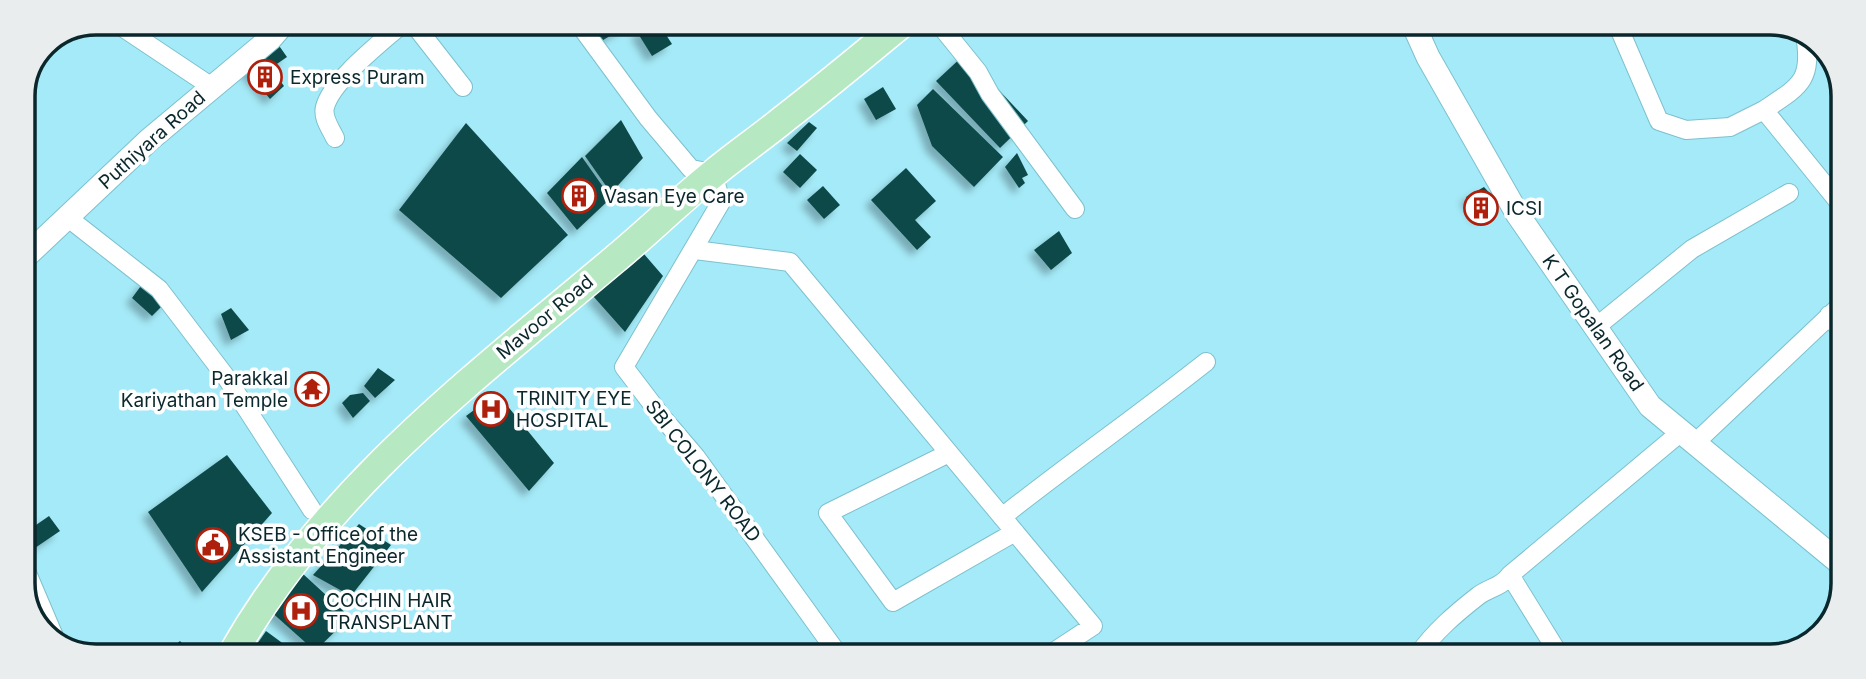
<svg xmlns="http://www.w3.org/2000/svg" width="1866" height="679" viewBox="0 0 1866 679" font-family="Inter,sans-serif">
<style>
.building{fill:#104a48;filter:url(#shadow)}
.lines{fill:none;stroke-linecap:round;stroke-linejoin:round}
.minor-casing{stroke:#7dc1ce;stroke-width:20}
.tertiary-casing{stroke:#7dc1ce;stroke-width:25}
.primary-casing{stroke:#fff;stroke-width:31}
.minor{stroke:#fff;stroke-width:18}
.tertiary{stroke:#fff;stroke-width:23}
.primary{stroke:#b6e8c2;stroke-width:28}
.labels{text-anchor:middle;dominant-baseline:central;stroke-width:7;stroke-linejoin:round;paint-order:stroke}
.poi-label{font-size:19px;fill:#0a272c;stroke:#fefefe;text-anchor:start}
.street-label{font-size:19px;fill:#0a272c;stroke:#fefefe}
.rim{fill:none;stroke:#0a272c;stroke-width:3.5}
</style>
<defs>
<filter id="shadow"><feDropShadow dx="-6" dy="6" stdDeviation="3.5" flood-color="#0004"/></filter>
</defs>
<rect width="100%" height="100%" fill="#a5eaf8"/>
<!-- building -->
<path class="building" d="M589 24H624L626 26 600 42Z
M651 24H659L672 44 652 56 637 32Z
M275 40 287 57 271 68 284 86 270 99 244 67Z
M965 54 1028 121 1000 148 936 81Z
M883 87 896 109 876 120 864 99Z
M933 89 1003 157 974 187 932 146 917 105Z
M621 120 643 158 611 193 585 156Z
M809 122 817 128 797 151 787 143Z
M466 123 568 235 501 298 399 210Z
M1017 153 1028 175 1022 178 1025 183 1019 188 1005 167Z
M800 154 817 170 800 188 783 172Z
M582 157 611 198 577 230 547 193Z
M906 168 936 201 915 220 931 237 917 250 871 200Z
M823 186 840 205 824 219 807 200Z
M1484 187 1496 200 1479 217 1466 197Z
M1059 231 1072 253 1051 270 1034 250Z
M644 254 663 276 625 332 593 296Z
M146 279 167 301 152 316 132 298Z
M231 308 249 330 231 340 221 314Z
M378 368 395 380 375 398 364 386Z
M363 393 370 401 353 418 342 403 350 395Z
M497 393 554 463 529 491 466 416Z
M227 455 272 513 202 592 148 512Z
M49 516 60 531 32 550 23 534Z
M359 524 391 545 351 596 313 575Z
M302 573 350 617 315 651 269 610Z
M266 631 296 653H251Z
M180 641 186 648 184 653H166Z"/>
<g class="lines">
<!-- minor casing -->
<g class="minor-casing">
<path id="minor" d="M116 23 212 87
M413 23 463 87
M579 24 648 118 691 169 713 173 721 202 624 367 662 417 696 457 838 654
M940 25 978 72 990 94 1075 209
M1618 26 1659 121 1686 130 1730 127 1764 110 1842 206
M1764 110C1800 86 1813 81 1805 35
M335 138C331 129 322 118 325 107 332 80 382 42 403 23
M67 217 159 289 226 377 312 510
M695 250 790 262 1093 626 1049 655
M1829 315 1841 331
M1596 327 1692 249 1789 193
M1695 443 1842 304
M949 453 828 513 893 602 1015 532
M1002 517C1069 464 1139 415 1206 362
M1510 575 1560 656
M1418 655C1434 632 1455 614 1478 596 1490 587 1500 588 1510 575L1681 432"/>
</g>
<!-- tertiary casing -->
<g class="tertiary-casing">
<path id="tertiary" d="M1414 26 1428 57 1518 215 1650 406 1840 563
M23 259 149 140 270 39 284 23
M23 570 52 638"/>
</g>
<!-- primary casing -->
<g class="primary-casing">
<path id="primary" d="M233 653C325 490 474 378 614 260 648 232 679 201 714 173 737 154 762 137 785 118 824 88 862 56 900 25"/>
</g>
<!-- minor -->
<use href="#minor" class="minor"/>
<!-- tertiary -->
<use href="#tertiary" class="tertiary"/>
<!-- primary -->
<use href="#primary" class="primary"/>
</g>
<!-- icons -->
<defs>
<g id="building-ring" transform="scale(1.75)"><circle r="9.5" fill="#fefefe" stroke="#af200c" stroke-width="1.5"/><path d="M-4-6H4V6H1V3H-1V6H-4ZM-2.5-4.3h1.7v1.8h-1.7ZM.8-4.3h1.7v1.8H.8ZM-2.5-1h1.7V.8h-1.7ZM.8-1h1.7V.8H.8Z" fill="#af200c"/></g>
<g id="temple-ring" transform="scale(1.75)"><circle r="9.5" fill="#fefefe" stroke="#af200c" stroke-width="1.5"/><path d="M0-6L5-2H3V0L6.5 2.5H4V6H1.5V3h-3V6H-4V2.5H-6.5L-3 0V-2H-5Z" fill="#af200c"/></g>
<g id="hospital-ring" transform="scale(1.75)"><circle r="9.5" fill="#fefefe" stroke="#af200c" stroke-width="1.5"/><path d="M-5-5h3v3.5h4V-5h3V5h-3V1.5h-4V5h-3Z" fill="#af200c"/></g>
<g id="civic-ring" transform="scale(1.75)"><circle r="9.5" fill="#fefefe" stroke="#af200c" stroke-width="1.5"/><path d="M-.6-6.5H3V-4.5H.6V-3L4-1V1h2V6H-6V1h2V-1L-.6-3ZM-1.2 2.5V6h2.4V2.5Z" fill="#af200c"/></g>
</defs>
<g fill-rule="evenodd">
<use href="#building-ring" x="265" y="77"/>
<use href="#building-ring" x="579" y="196"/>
<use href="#building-ring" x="1481" y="208"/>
<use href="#temple-ring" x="312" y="389"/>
<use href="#hospital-ring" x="491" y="409"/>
<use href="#civic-ring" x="213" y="545"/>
<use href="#hospital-ring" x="301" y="611"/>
</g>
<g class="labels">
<!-- poi labels -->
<g class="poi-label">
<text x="290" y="77">Express Puram</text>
<text x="604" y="196">Vasan Eye Care</text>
<text x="1506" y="208">ICSI</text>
<text x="288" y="378" text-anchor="end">Parakkal<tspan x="288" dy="22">Kariyathan Temple</tspan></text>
<text x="516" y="398">TRINITY EYE<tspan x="516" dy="22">HOSPITAL</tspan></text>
<text x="238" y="534">KSEB - Office of the<tspan x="238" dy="22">Assistant Engineer</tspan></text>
<text x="326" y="600">COCHIN HAIR<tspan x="326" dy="22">TRANSPLANT</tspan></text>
</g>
<!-- street labels -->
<g class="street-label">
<text transform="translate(152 140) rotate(-42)">Puthiyara Road</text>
<text transform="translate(545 317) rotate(-40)">Mavoor Road</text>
<text transform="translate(1593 323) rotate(55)">K T Gopalan Road</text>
<text transform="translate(703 471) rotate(52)">SBI COLONY ROAD</text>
</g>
</g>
<!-- crop -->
<path d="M0 0H1866V679H0ZM96 35H1770A61 61 0 0 1 1831 96V583A61 61 0 0 1 1770 644H96A61 61 0 0 1 35 583V96A61 61 0 0 1 96 35Z" fill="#eaeded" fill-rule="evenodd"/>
<path class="rim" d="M96 35H1770A61 61 0 0 1 1831 96V583A61 61 0 0 1 1770 644H96A61 61 0 0 1 35 583V96A61 61 0 0 1 96 35Z"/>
</svg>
